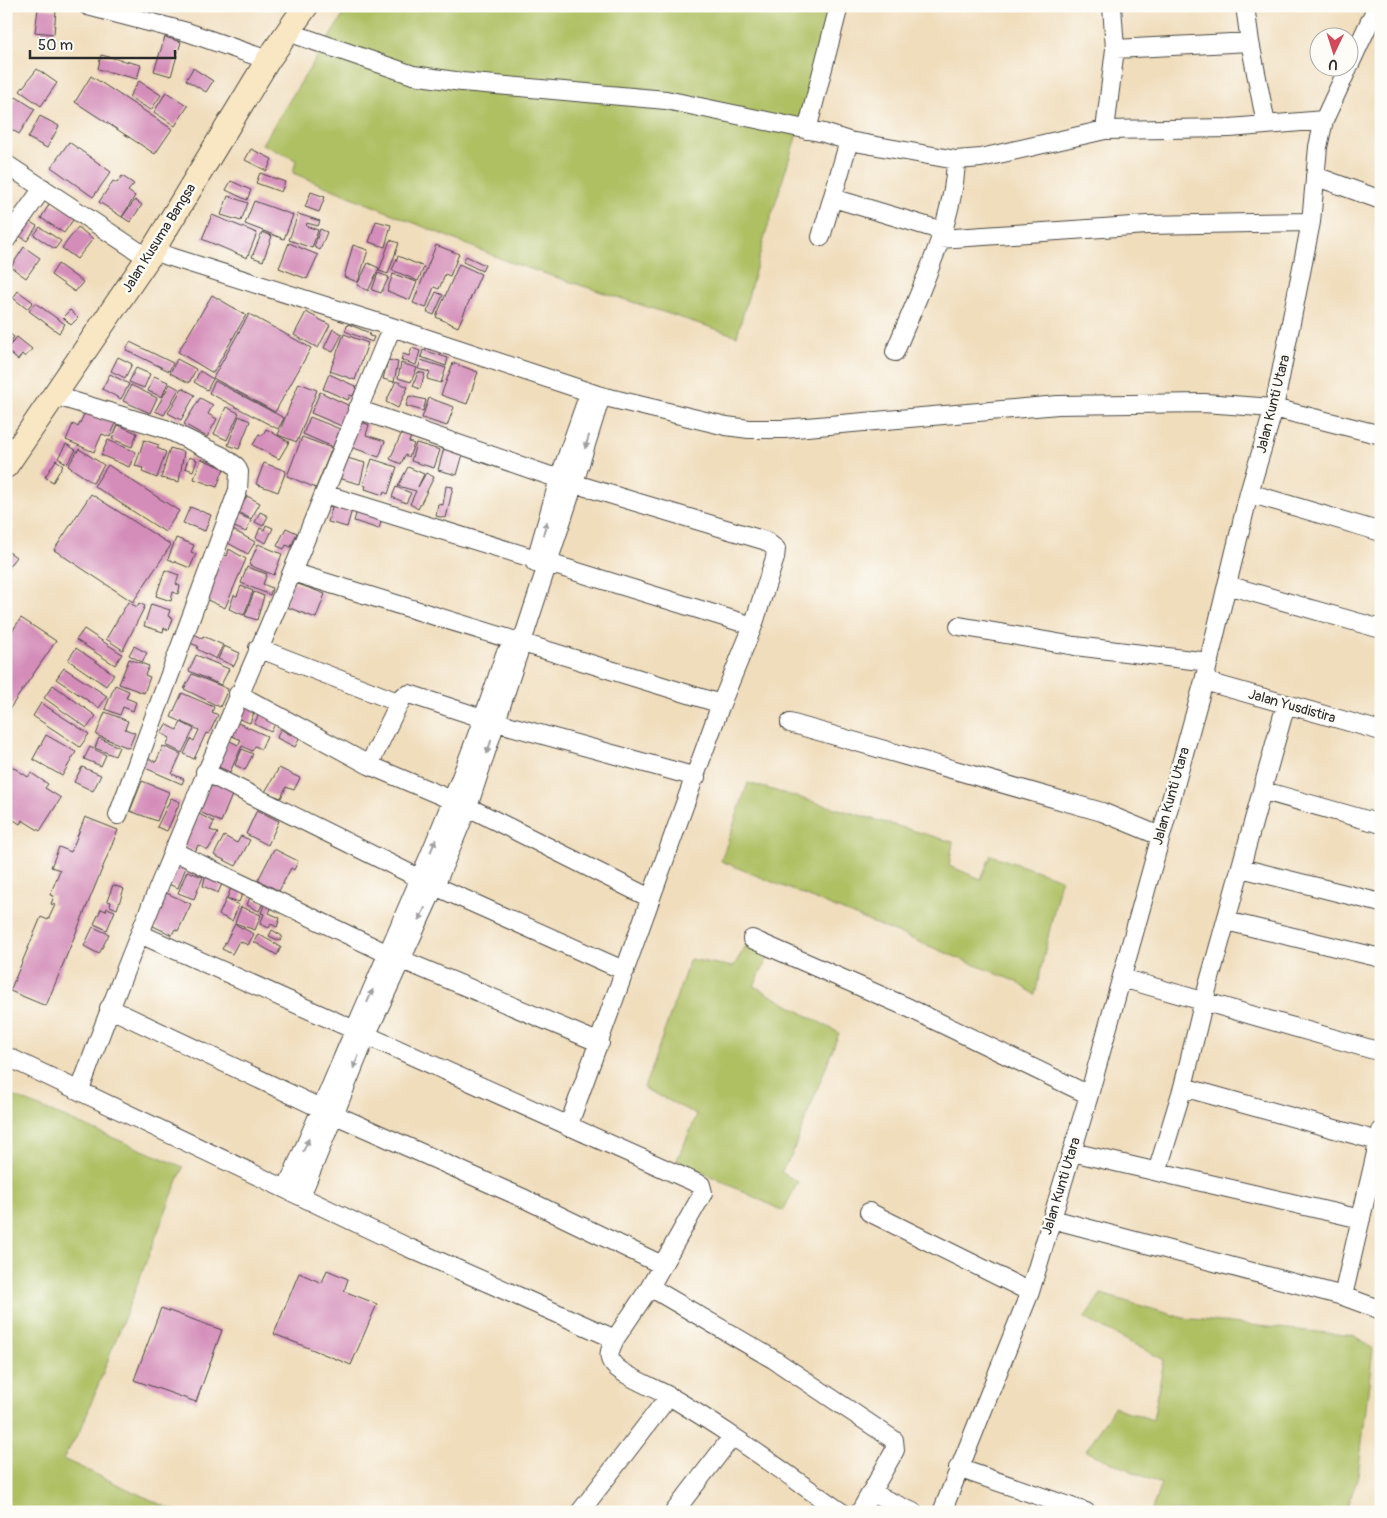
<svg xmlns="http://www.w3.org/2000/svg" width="1387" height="1518" viewBox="0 0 1387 1518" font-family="Pangolin,sans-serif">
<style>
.green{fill:#afc063;stroke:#6d7647}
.building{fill:#d48db9}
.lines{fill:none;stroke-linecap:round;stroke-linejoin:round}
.street-casing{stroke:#494641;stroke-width:20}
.secondary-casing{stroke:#494641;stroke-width:26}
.street{stroke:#fff;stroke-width:18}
.secondary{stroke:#f9e7c3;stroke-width:24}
.oneway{fill:#a0a0a0}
.labels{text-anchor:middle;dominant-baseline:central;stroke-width:5;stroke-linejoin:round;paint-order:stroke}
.street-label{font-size:14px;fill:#2b2b2b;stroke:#fdfcf7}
</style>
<rect width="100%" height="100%" fill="#fdfcf7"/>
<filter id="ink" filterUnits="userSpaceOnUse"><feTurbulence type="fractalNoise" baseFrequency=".02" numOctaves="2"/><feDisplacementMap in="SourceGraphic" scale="10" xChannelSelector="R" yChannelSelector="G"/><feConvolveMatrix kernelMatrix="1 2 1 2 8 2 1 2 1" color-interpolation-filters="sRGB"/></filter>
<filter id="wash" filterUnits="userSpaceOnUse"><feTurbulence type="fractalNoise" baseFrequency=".0096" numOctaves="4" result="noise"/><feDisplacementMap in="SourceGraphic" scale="20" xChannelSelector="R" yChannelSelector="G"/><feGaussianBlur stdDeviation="1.12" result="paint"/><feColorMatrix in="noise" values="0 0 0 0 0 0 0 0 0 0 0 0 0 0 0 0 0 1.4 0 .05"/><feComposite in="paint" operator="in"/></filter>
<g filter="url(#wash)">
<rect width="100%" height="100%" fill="#f0ddbc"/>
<!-- green -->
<path class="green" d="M349 6H837L765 236 737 336 509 262 293 173 296 160 262 144Z
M748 783 953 842 949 866 981 879 991 855 1061 879 1035 995 1017 982 721 861Z
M747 944 770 954 754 986 839 1033 792 1154 781 1172 798 1182 783 1211 677 1160 697 1115 644 1088 690 959 733 967Z
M6 1093 183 1167 81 1429 63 1459 177 1512H6Z
M1101 1294 1183 1318 1355 1336 1373 1349 1358 1476 1346 1512H1151L1161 1484 1086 1451 1114 1407 1153 1420 1164 1360 1084 1318Z"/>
<g id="blocks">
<!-- building -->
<path class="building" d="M38 8 56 10 54 34 35 32Z
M165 37 181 42 171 76 154 71Z
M101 55 141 65 137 79 98 69Z
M193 68 213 81 206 92 186 80Z
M37 69 57 83 41 106 20 91Z
M91 76 172 129 155 154 75 102Z
M139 81 161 95 151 110 129 97Z
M166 92 188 106 175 126 154 112Z
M16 97 35 109 19 134 6 126V112Z
M40 116 59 126 47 148 28 138Z
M69 142 111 172 93 197 51 167Z
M251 149 272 159 267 171 245 160Z
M260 173 285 182 281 192 256 183Z
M122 176 134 184 128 191 135 196 122 217 99 202 113 181 117 183Z
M231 181 251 190 247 200 226 190Z
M311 192 325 197 319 212 305 207Z
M228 196 248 203 241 221 221 215Z
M135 200 142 205 130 222 122 217Z
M254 201 293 215 284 239 245 224Z
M50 203 77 214 64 233 41 218Z
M298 214 320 221 318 226 307 223 306 226 318 230 312 248 289 240Z
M212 215 257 233 247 258 202 239Z
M23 218 37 226 27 241 14 232Z
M376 221 391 225 385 247 369 242Z
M40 227 61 241 55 249 34 235Z
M78 227 93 239 77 259 62 248Z
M320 229 327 232 320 250 314 247Z
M262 232 272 236 263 261 252 257Z
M390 240 399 243 388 274 379 271Z
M289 243 318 255 307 279 279 268Z
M353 245 368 250 358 282 344 277Z
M436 245 459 254 450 276 445 274 439 289 434 287 426 308 413 303Z
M24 247 40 258 26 278 11 267Z
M398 256 424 267 418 281 392 270Z
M466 256 485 265 482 271 463 262Z
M368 263 379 268 368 291 357 285Z
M58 264 83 282 75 292 51 275Z
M459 264 481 274 458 327 436 317Z
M378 273 389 277 381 293 372 290Z
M393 274 417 282 410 300 387 291Z
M18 291 33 302 27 309 13 298Z
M436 292 443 295 434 315 427 312Z
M212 295 246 315 213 373 178 352Z
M35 303 65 324 59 333 29 311Z
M70 310 78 318 71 325 63 317Z
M306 312 330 325 318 348 294 335Z
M249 314 311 348 275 412 213 378Z
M348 324 370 333 369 336 374 337 372 342 345 331Z
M333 329 342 334 333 352 324 348Z
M6 331 14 337 6 347Z
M344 334 368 343 355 380 330 371Z
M17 337 32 349 25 357 22 354 18 360 6 350Z
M130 342 173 363 169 371 126 350Z
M412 348 420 351 416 365 401 360 403 354 409 356Z
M423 350 448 358 446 366 421 357Z
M118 357 132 364 125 378 111 371Z
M177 359 196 369 189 383 170 373Z
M388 360 398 362 394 382 383 379Z
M421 360 446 368 441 383 427 379 430 372 418 369Z
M401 363 417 368 411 382 398 378Z
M453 363 478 372 467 404 441 395Z
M136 368 150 374 144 388 129 382Z
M200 371 213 379 207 390 194 382Z
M418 372 425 374 420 389 413 386Z
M110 374 129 384 121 399 102 389Z
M329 374 357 387 353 396 350 395 348 400 323 389Z
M154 376 168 382 162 397 148 391Z
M215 381 284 418 278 429 209 393Z
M396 381 408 387 398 408 386 402Z
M299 383 317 390 297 442 278 435Z
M170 384 179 389 164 415 155 411Z
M131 385 157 398 150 413 123 401Z
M182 388 195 395 181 420 168 413Z
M320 392 352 407 344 427 311 413Z
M409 396 426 400 423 411 406 406Z
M200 398 213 405 208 414 217 419 207 437 184 424Z
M429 398 454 407 447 426 422 418Z
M226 407 239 413 227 440 214 434Z
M86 410 116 423 110 437 102 434 94 452 66 440 73 424 78 427Z
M239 416 250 421 239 449 228 445Z
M310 417 340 429 333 447 303 434Z
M357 420 369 425 366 435 385 441 379 457 348 446Z
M118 425 137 433 132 447 112 439Z
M266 429 289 442 279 459 253 445 259 434 262 436Z
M403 430 412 434 409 442 414 444 409 457 405 455 401 464 390 459Z
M302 437 332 448 316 488 287 476Z
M108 440 136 452 129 467 101 455Z
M144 440 159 445 157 448 166 452 157 478 142 472 143 468 135 466Z
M416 443 440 450 434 468 411 461Z
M66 444 76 450 67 464 58 458Z
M170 448 184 452 179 482 161 478Z
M444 448 463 454 457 475 438 470Z
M79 449 104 465 93 483 68 466Z
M340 456 365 463 360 484 334 477Z
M189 457 197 460 193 471 185 468Z
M201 459 224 468 217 487 194 479Z
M372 459 397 467 388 494 384 492 383 495 365 489 366 486 363 485Z
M56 460 63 465 53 482 45 477Z
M264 463 286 471 278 492 256 484Z
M108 465 179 511 165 532 94 486Z
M408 467 424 474 418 487 426 473 434 477 418 509 410 504 416 491 398 486Z
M446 486 453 487 446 518 436 516 438 504 443 505Z
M396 487 411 493 406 503 392 497Z
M91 494 171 545 133 602 54 550Z
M247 496 260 503 251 519 238 512Z
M334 500 353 506 347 527 328 522Z
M190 507 211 515 205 531 183 523Z
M358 507 383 514 379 529 354 521Z
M260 512 268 516 263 526 255 522Z
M238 514 251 520 246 532 232 526Z
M266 525 273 528 266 543 256 538 260 528 264 530Z
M286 528 297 533 291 547 286 545 284 549 277 546Z
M233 530 255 542 248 554 226 542Z
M176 538 194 545 191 552 196 554 190 568 168 559Z
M258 544 282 554 274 575 249 565Z
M229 549 246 559 225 608 203 598 222 554 227 556Z
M6 550 16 557 6 570Z
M247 567 267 574 263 584 272 588 270 595 241 583Z
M165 570 179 575 176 584 180 586 178 594 173 592 171 601 156 596Z
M293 582 325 594 316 618 284 606Z
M241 586 253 591 244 615 229 609 234 595 237 596Z
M254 592 264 596 257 620 245 616Z
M128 602 137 607 139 603 145 606 123 650 106 639Z
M151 604 170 610 168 616 173 618 169 630 164 628 163 632 144 626Z
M21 618 56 641 6 714V640Z
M84 629 122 654 115 665 76 640Z
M194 634 202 638 203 636 223 645 216 659 197 649 198 646 190 643Z
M134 646 147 653 142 662 129 655Z
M224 646 240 653 234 666 218 659Z
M76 648 114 674 106 686 68 660Z
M196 655 229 669 221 685 189 671Z
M129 659 149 666 145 675 150 677 144 693 119 684Z
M64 668 107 696 99 708 56 679Z
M192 674 228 689 220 707 184 689Z
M53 685 96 716 87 728 44 698Z
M115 685 129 691 126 698 136 702 133 711 123 707 120 715 105 709Z
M182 693 214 707 212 712 218 715 209 734 206 733 194 759 184 754 191 739 194 741 199 730 171 717Z
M41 703 89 734 80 747 33 716Z
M245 703 256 707 250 723 239 719Z
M105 712 128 721 125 729 135 733 129 748 96 735Z
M260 712 277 720 271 732 254 724Z
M181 722 194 729 182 753 166 745 170 738 161 733 166 724 177 730Z
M236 722 267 736 261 749 255 746 252 751 242 746 230 772 216 766 228 740 238 745 241 740 230 735Z
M280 729 291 735 293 731 301 734 295 747 277 738Z
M46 735 76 752 62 776 33 759Z
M99 738 119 747 115 756 95 748Z
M163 746 181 754 172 774 184 779 182 784 143 767 146 757 156 762Z
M90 747 106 755 101 766 84 759Z
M242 749 253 754 245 770 235 765Z
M8 764 28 777 31 773 48 784 45 788 61 798 40 831 22 820 20 824 6 815Z
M82 767 101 775 93 791 74 782Z
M279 768 300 778 294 790 286 787 281 798 265 792Z
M208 778 234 790 221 822 196 810Z
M142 781 169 792 157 821 130 811Z
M171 798 180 802 167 831 157 827Z
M257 810 279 821 268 845 246 834Z
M199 814 214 822 210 830 218 833 208 850 198 845 195 852 183 846Z
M85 817 118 830 46 1006 10 991 41 917 48 920 55 905 51 904 54 896 50 895 60 870 51 867 59 847 71 852Z
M224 836 237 843 241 836 250 840 236 866 214 855Z
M274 849 298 861 294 870 291 868 279 891 258 880Z
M180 857 186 867 178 888 168 884Z
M207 869 225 877 218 893 203 886Z
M187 871 203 877 194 899 178 893Z
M233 883 245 887 239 902 227 898Z
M113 885 124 889 117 909 110 906 111 902 107 901Z
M164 892 191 904 178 931 175 929 172 935 151 925Z
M250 897 263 903 259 911 247 905Z
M267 897 275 900 269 913 280 918 277 927 271 924 269 928 260 924 264 914 261 913Z
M226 899 239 905 232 921 219 915Z
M241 907 261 915 255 930 235 923Z
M107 908 115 911 107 930 94 924 101 909 106 911Z
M235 924 254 934 248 945 239 941 232 954 222 949Z
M93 927 109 934 99 954 84 946Z
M272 930 282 936 280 941 269 936Z
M258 934 281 947 277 955 254 942Z
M327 1270 348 1279 344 1291 377 1304 351 1365 274 1334 299 1273 322 1283Z
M161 1308 222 1330 196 1402 134 1380Z"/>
</g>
</g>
<g filter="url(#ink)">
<use href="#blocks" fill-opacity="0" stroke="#494641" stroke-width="1"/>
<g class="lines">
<!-- street casing -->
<g class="street-casing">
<path id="street" d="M88 6 187 32 268 60
M1245 6 1250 42
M288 32 413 75 462 82 666 100 824 133 849 141 956 160 981 158 1105 130 1230 128 1324 120
M1115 49 1250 42 1266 124
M1350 64 1377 6
M807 130 839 6
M1105 130 1115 49 1112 6
M6 164 148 258
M1315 176 1381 200
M833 198 943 231
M821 237 849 141
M940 239 1147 225 1311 222
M6 240 43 188
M152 251 392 327 601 396 726 426 749 429H784L1058 405 1204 403 1274 408 1381 435
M895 352C919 292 954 224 956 160
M56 396 166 429 222 456 236 466 239 472 238 490 118 815
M357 409 559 479 766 541 776 549 775 558 753 626 721 704 568 1127
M1249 493 1381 532
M324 494 753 626
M535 563 559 479 586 402
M292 572 721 704
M1227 585 1381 629
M959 626 1075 646 1209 662
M258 648 400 703
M1204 681 1381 731
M238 694 369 765 468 807 650 898
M790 723 1102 812 1160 836
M369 765 402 697 409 694 485 719 696 777
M205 772 435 886 625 971
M1264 791 1381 824
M173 851 388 954 600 1043
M1241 868 1381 903
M1226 921 1381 958
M140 934 701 1185 703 1193 650 1287 615 1339
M752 939 909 1008 1089 1095
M1122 978 1381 1052
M109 1008 322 1109 525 1199 662 1265
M6 1056 407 1247 615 1339C611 1348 606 1356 613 1364 620 1374 656 1389 669 1396 729 1431 785 1473 841 1512
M1183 1087 1378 1141
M80 1090C143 915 219 744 292 572 326 491 358 408 392 327
M1072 1152 1361 1219
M1157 1172 1183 1087 1204 1000 1286 704
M286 1189C310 1136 332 1083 355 1029 408 906 464 782 505 654
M301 1196 367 1034 435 886 468 807 574 483 601 396
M869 1212 1030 1292
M1052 1219 1343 1296 1381 1310
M650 1287 773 1359 894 1440 895 1450 860 1512
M1343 1296 1381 1131
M958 1468 1086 1512
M871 1493 913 1512
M580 1512 669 1396
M674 1512 732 1437
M942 1512 1030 1292 1089 1095 1204 681 1249 493 1274 408 1311 222 1318 147 1324 120 1348 68"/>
</g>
<!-- secondary casing -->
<g class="secondary-casing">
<path id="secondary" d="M6 466 148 258 268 60 306 6"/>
</g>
<!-- street -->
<use href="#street" class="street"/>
<!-- secondary -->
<use href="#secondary" class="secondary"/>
</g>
<!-- one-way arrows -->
<defs><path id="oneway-solid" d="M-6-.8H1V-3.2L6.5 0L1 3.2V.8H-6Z" transform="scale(1.25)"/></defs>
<g class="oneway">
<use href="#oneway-solid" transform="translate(587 442) rotate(107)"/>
<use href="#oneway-solid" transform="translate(545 528) rotate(-74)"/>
<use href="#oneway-solid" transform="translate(489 747) rotate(109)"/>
<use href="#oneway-solid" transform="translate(433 846) rotate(-68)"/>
<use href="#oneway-solid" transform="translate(422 914) rotate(116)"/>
<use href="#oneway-solid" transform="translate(370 996) rotate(-66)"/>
<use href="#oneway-solid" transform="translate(356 1062) rotate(112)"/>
<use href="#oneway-solid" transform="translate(306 1145) rotate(-66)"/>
</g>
</g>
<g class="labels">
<!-- street labels -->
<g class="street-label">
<text transform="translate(159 238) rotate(-58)">Jalan Kusuma Bangsa</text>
<text transform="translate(1273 404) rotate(-76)">Jalan Kunti Utara</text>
<text transform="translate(1292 706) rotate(16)">Jalan Yusdistira</text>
<text transform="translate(1171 796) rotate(-74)">Jalan Kunti Utara</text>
<text transform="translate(1061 1186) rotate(-73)">Jalan Kunti Utara</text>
</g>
</g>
<!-- margin -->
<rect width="1387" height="1518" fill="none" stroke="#fdfcf7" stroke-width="25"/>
<!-- north arrow -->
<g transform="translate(1334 52) rotate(184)"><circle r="24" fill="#fdfcf7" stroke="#a9a8a5"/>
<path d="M0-4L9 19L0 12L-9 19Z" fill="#d1495b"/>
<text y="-8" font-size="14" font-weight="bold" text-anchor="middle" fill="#2b2b2b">U</text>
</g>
<!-- scale -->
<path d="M30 50v8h145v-8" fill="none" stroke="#2b2b2b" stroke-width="2.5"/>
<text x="38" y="50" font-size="15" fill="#2b2b2b" stroke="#fdfcf7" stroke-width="4" paint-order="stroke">50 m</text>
</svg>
